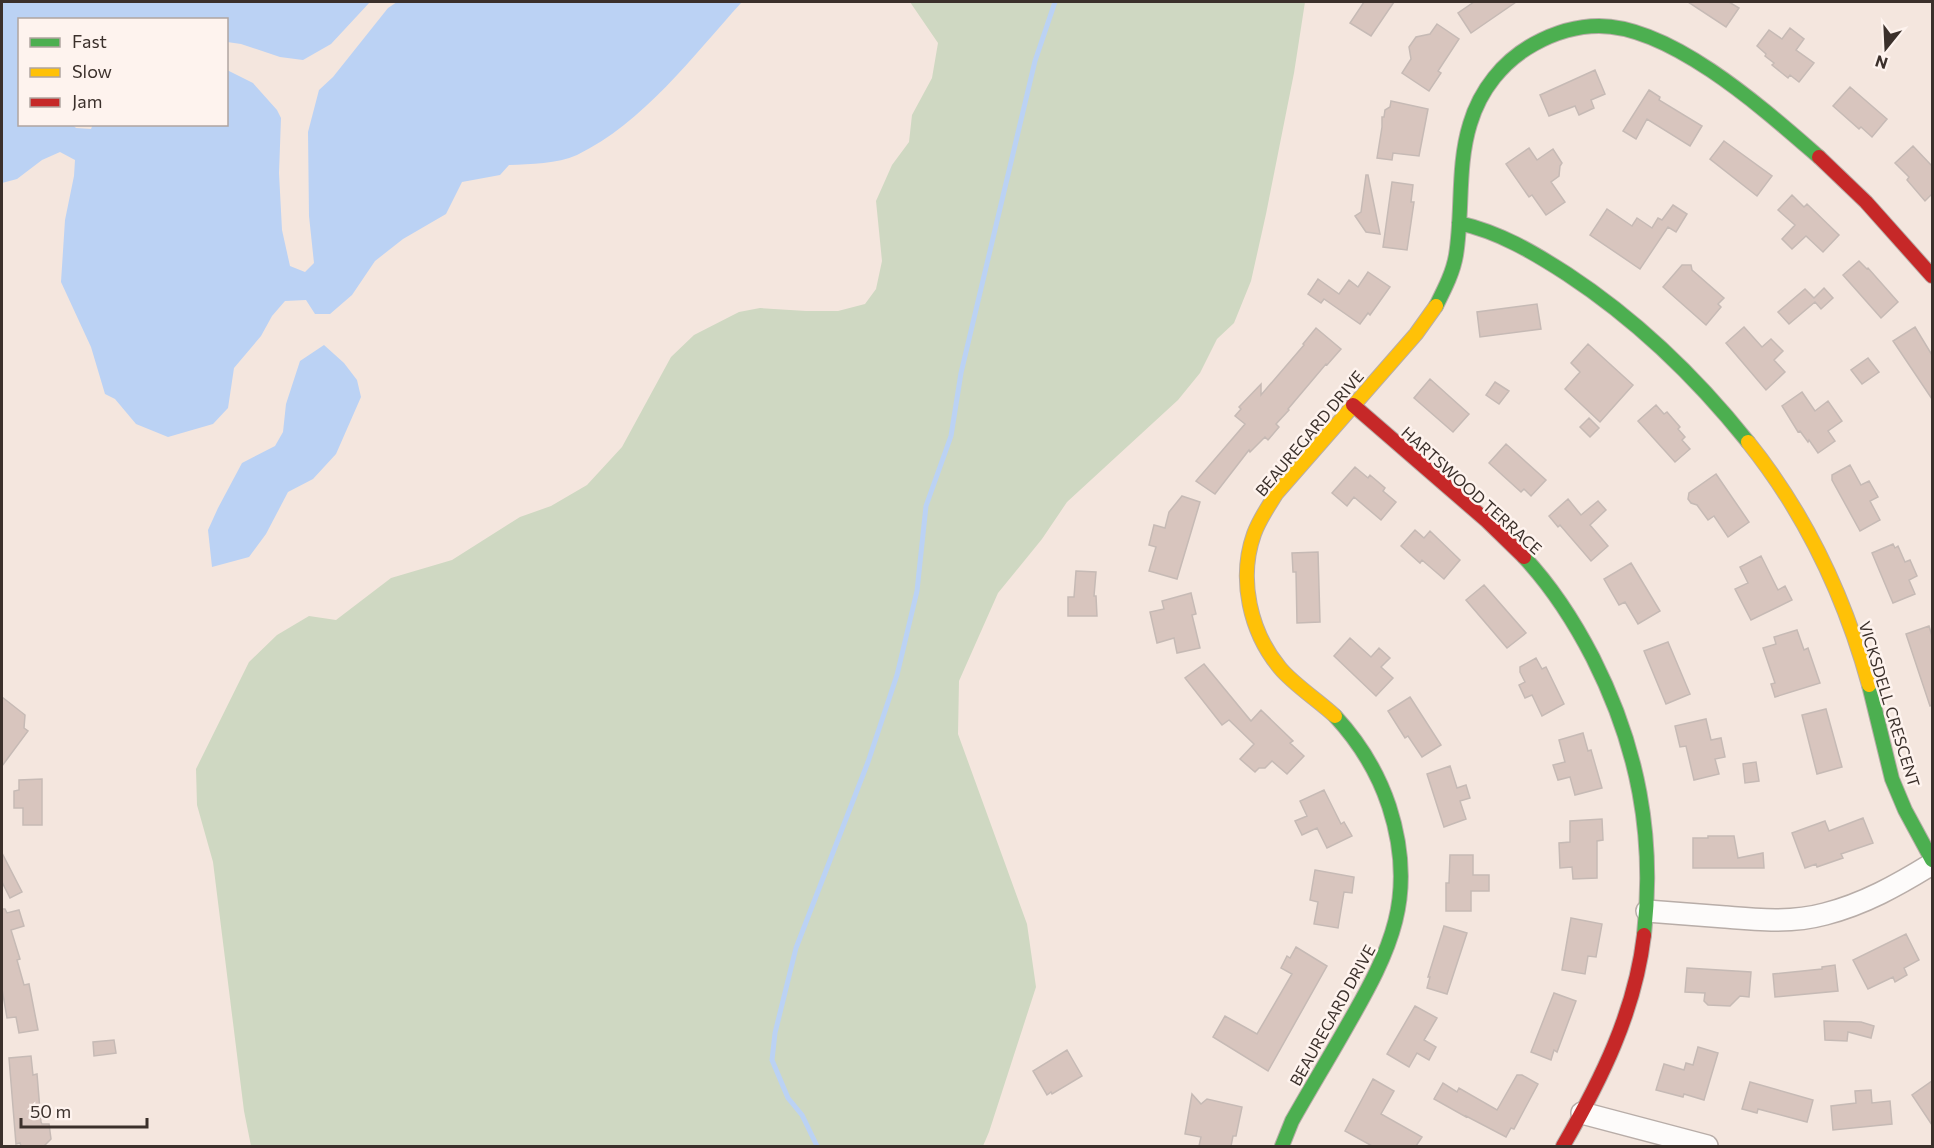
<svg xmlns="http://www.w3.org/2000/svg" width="1934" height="1148" viewBox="0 0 1934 1148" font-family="Commissioner,sans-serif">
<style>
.green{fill:#cfd8c2}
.water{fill:#bbd2f4}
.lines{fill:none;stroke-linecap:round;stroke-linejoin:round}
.stream{stroke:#bbd2f4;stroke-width:5}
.building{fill:#d8c5be;stroke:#c6bab5;stroke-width:1.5}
.street-casing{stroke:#b8ada8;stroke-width:24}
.fast-casing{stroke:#b8ada8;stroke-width:16}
.slow-casing{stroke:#b8ada8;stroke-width:16}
.jam-casing{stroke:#b8ada8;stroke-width:16}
.street{stroke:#fdfbfa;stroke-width:21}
.fast{stroke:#4caf50;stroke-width:14}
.slow{stroke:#ffc107;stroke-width:14}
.jam{stroke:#c62828;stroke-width:14}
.labels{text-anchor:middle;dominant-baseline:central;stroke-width:5;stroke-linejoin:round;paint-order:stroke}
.street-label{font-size:16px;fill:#3b302b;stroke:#fef3ee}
</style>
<rect width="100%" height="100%" fill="#f4e6de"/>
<!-- green -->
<path class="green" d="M910 2H1305L1294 73 1266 214 1251 281 1234 323 1217 339 1200 373 1178 400 1067 502 1042 539 998 593 959 681 958 734 1027 924 1036 987 989 1132 983 1146H251L244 1111 213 862 197 805 196 769 249 662 277 635 309 616 336 620 391 578 452 560 520 517 551 506 587 485 622 447 671 357 694 335 739 312 760 308 806 311H838L865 304 876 289 882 261 876 201 892 165 909 142 912 115 932 78 938 43Z"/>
<!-- water -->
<path class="water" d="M2 2H370L331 44 303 60 280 57 241 44 227 42 226 20H20V124L73 125 76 128 91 129 93 124H226L227 70 253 83 277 110 281 118 279 173 282 230 290 266 305 272 314 263 309 216 308 132 319 90 333 77 388 8 397 2 741 3C693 56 643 123 577 155 557 164 531 164 509 165L500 175 462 182 446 214 403 239 375 261 352 295 330 314H315L306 300 285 301 272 316 261 336 234 368 228 408 213 424 168 437 136 424 115 399 105 394 91 347 61 282 65 220 74 176 75 160 60 152 42 160 17 179 2 183Z
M324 345 344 363 357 380 361 397 336 454 313 479 288 492 266 534 249 557 212 567 208 530 218 508 242 463 275 446 283 432 286 404 300 361Z"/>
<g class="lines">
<!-- stream -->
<path class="stream" d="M817 1146 802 1115 788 1098 772 1060 775 1033 796 948 868 762 897 675 917 591 926 506 951 436 961 373 1035 61 1055 2"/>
</g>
<!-- building -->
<path class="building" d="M1364 2H1394L1371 36 1350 23Z
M1474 2H1516L1471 33 1458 13Z
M1688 2H1729L1739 8 1726 27Z
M1437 24 1459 39 1438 71 1441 73 1429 91 1402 73 1411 59 1409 47 1416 37 1430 34Z
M1790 28 1804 39 1796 50 1814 63 1799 82 1790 75 1788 78 1772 65 1774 63 1765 56 1766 54 1757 46 1769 30 1782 39Z
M1595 70 1605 94 1591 100 1594 108 1579 115 1575 106 1549 116 1540 95Z
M1850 87 1887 119 1872 137 1861 127 1859 129 1833 106Z
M1649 90 1660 97 1659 100 1702 126 1690 146 1647 119 1636 139 1623 131Z
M1391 101 1428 109 1419 156 1393 153 1392 160 1377 158 1382 127V117H1384L1385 110 1390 107Z
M1724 141 1772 176 1757 196 1710 159Z
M1913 146 1932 166V194L1925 201 1907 180 1909 177 1895 163Z
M1529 148 1537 160 1553 149 1562 163 1560 166 1559 176 1551 182 1565 202 1546 215 1532 195 1529 197 1506 164Z
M1366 175H1368L1380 234 1366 232 1355 216 1361 212Z
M1392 182 1413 185 1411 202H1414L1407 250 1383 247Z
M1792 195 1804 207 1807 204 1839 235 1823 252 1806 236 1792 249 1782 239 1795 225 1778 210Z
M1673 205 1687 214 1676 232 1668 227 1640 269 1590 235 1607 209 1632 226 1637 218 1652 228 1658 218 1662 220Z
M1859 261 1867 269 1868 268 1898 302 1881 318 1843 275Z
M1682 265H1691L1692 270 1724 298 1718 304 1721 307 1706 325 1663 287Z
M1368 272 1390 287 1370 315 1368 313 1360 324 1324 299 1321 303 1308 294 1318 279 1339 294 1349 280 1358 287Z
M1824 288 1833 298 1821 309 1815 302 1789 324 1778 312 1805 289 1814 298Z
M1537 304 1541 329 1480 337 1477 312Z
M1744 327 1762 347 1771 339 1783 351 1774 360 1785 372 1766 390 1726 343Z
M1915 327 1932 355V399L1893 341Z
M1316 328 1341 349 1327 365 1326 364 1288 409 1289 410 1276 424 1279 427 1268 440 1265 437 1250 452 1249 450 1215 494 1196 481 1245 424 1235 416 1241 409 1239 407 1261 384V395L1304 345 1303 344Z
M1588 344 1633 385 1600 422 1565 389 1580 372 1571 363Z
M1868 358 1879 372 1862 384 1851 370Z
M1430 379 1469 414 1453 432 1414 398Z
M1495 382 1509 391 1499 404 1486 395Z
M1802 392 1815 411 1828 401 1842 421 1828 431 1835 441 1818 453 1809 440 1808 442 1800 431 1798 432 1782 406Z
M1656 405 1664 414 1667 412 1680 427 1678 429 1685 437 1682 440 1690 449 1675 462 1638 421Z
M1589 418 1599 428 1590 437 1580 427Z
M1506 444 1546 480 1531 496 1524 489 1521 492 1489 463Z
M1850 465 1861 485 1869 481 1878 497 1870 501 1880 520 1860 531 1832 480V475Z
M1355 467 1368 478 1370 475 1385 488 1383 491 1396 502 1381 520 1354 497 1347 506 1332 493Z
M1716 474 1749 522 1728 537 1714 516 1708 520 1697 505 1691 503 1688 499 1689 493Z
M1182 496 1200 502 1177 579 1149 571 1156 547 1149 545 1154 525 1165 528 1169 512Z
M1568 499 1581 515 1598 501 1606 510 1590 525 1608 546 1591 561 1560 525 1558 527 1549 516Z
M1415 530 1424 538 1430 531 1460 560 1444 579 1422 560 1420 563 1401 546Z
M1893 544 1895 548 1898 546 1905 562 1910 560 1917 576 1909 580 1915 594 1893 603 1872 553Z
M1318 552 1320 622 1297 623 1296 572H1293L1292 553Z
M1761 556 1778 590 1785 586 1792 600 1751 620 1735 589 1748 583 1740 567Z
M1631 563 1660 611 1638 624 1625 602 1619 605 1604 579Z
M1076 571 1096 572 1094 596H1096L1097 616H1068V597H1074Z
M1484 585 1526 633 1507 648 1466 600Z
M1191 593 1196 614 1192 615 1200 648 1177 653 1174 638 1157 643 1150 612 1164 609 1162 601Z
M1929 626 1932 636V705L1930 706 1906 634Z
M1797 630 1804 650 1808 648 1820 683 1775 697 1771 684 1775 683 1763 648 1776 644 1774 637Z
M1350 638 1371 657 1379 648 1390 658 1381 667 1393 678 1376 696 1334 656Z
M1668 642 1690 694 1666 704 1644 651Z
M1536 658 1542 669 1546 667 1564 704 1542 716 1532 695 1525 698 1519 685 1525 682 1520 672V667Z
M1204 664 1251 721 1261 710 1293 741 1290 743 1304 756 1287 774 1272 761 1265 768H1259L1255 772 1240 759 1254 744 1229 720 1222 725 1185 678Z
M2 697 25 715 24 728 28 731 2 766Z
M1410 697 1441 745 1422 757 1408 736 1405 738 1388 711Z
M1826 709 1842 767 1817 774 1802 715Z
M1706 719 1711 740 1721 738 1725 757 1715 759 1719 774 1694 780 1686 746 1680 747 1675 726Z
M1583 733 1588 751 1591 750 1602 788 1575 795 1570 777 1558 780 1553 765 1565 762 1559 740Z
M1756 762 1759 781 1745 783 1743 764Z
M1450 766 1457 788 1466 785 1470 798 1460 801 1466 819 1444 827 1427 774Z
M42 779V825H23V808H14V791L19 790V780Z
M1324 790 1341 824 1344 822 1352 836 1327 848 1317 828 1302 835 1295 821 1307 816 1300 801Z
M1863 818 1873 843 1841 854 1843 858 1817 867 1816 864 1805 868 1792 833 1825 821 1829 831Z
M1602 819 1603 840 1597 841V878L1573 879 1572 867 1560 868 1559 843 1570 842V821Z
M1708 836H1734L1738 858 1763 853 1764 868H1693V838H1708Z
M2 853 22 892 10 898 2 882Z
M1450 855H1473V875H1489V891H1471V911H1446V883H1449Z
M1315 870 1354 877 1352 893 1344 892 1338 928 1314 924 1318 902 1310 900Z
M2 909H5L7 913 19 910 24 926 11 930 20 959 17 960 24 985 29 984 38 1030 19 1033 16 1017 7 1018 2 989Z
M1571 918 1602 924 1596 957 1588 956 1585 974 1562 970Z
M1444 926 1467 933 1447 994 1427 988 1430 977H1428Z
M1906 934 1919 960 1904 968 1907 975 1895 982 1893 977 1868 989 1853 960Z
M1296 947 1327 966 1268 1071 1213 1037 1225 1016 1257 1034 1292 974 1281 968 1287 956 1290 958Z
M1835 965 1838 991 1775 997 1773 974 1822 969V967Z
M1687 968 1751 972 1749 997 1740 996 1730 1006 1708 1005 1704 1001 1705 993 1685 992Z
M1554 993 1576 1001 1557 1052 1554 1050 1551 1060 1531 1052Z
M1415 1006 1437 1018 1424 1040 1436 1047 1429 1060 1417 1053 1409 1067 1387 1054Z
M1824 1021 1861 1022 1874 1026 1871 1038 1848 1032 1847 1041 1825 1040Z
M114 1040 116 1053 94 1056 93 1042Z
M1698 1047 1718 1053 1704 1100 1684 1094 1683 1097 1656 1090 1664 1064 1684 1070 1686 1063 1693 1065Z
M1067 1050 1082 1076 1052 1094 1051 1092 1047 1095 1033 1071Z
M31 1056 33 1075 37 1074 41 1122 42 1124H49L51 1139 44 1146H21L20 1143 16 1144 9 1058Z
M1517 1075H1522L1538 1084 1514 1129 1511 1128 1506 1137 1466 1116V1117L1434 1099 1443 1083 1457 1092 1459 1088 1497 1110Z
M1373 1079 1394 1091 1381 1114 1422 1137 1416 1146H1372L1345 1131Z
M1932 1081V1125L1912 1095Z
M1750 1082 1813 1100 1807 1122 1758 1109 1757 1113 1742 1109Z
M1871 1090 1872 1103 1890 1101 1892 1124 1833 1130 1831 1106 1856 1103 1855 1091Z
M1192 1094 1201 1104 1207 1099 1242 1107 1236 1136H1233L1231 1146H1199L1201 1137 1185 1134Z"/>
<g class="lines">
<!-- street casing -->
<g class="street-casing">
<path id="street" d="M1647 911C1673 913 1699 915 1725 917 1759 920 1792 923 1825 914 1864 904 1898 885 1932 864
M1582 1113 1707 1146"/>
</g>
<!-- fast casing -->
<g class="fast-casing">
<path id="fast" d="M1459 223C1499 232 1533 252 1567 274 1637 320 1696 377 1748 442
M1436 306C1444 290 1453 273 1456 255 1463 212 1457 166 1470 124 1480 90 1503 61 1534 44 1554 33 1576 26 1599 26 1672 26 1766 111 1819 157
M1524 557C1552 587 1574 621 1593 658 1638 747 1655 836 1644 935
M1869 685 1892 779 1905 810 1932 860
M1282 1146 1292 1121C1310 1089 1329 1058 1347 1026 1391 950 1418 895 1389 806 1378 773 1359 742 1335 716"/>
</g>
<!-- slow casing -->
<g class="slow-casing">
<path id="slow" d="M1748 442C1805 513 1845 598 1869 685
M1335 716C1319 701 1293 684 1280 668 1250 632 1238 579 1254 534 1259 520 1268 507 1276 494L1416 334 1436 306"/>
</g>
<!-- jam casing -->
<g class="jam-casing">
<path id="jam" d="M1819 157 1866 202 1932 276
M1353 405 1487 521 1524 557
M1563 1146C1601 1080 1635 1012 1644 935"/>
</g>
<!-- street -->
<use href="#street" class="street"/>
<!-- fast -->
<use href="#fast" class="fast"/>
<!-- slow -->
<use href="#slow" class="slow"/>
<!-- jam -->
<use href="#jam" class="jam"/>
</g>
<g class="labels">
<!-- street labels -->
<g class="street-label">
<text transform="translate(1309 433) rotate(-50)">BEAUREGARD DRIVE</text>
<text transform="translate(1472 490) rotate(42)">HARTSWOOD TERRACE</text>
<text transform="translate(1890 704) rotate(73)">VICKSDELL CRESCENT</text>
<text transform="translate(1332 1015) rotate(-61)">BEAUREGARD DRIVE</text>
</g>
</g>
<!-- border -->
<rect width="1934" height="1148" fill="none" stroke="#3b302b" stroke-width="6"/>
<!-- legend -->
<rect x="18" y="18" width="210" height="108" fill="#fef3ee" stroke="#b0a5a0" stroke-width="1.5"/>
<rect x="30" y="38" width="30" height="9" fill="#4caf50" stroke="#b0a5a0" stroke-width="1.5"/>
<text x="72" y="48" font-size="18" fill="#3b302b">Fast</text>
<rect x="30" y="68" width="30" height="9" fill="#ffc107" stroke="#b0a5a0" stroke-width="1.5"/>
<text x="72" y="78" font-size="18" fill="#3b302b">Slow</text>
<rect x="30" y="98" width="30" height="9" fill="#c62828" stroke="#b0a5a0" stroke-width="1.5"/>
<text x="72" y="108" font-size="18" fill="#3b302b">Jam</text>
<!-- north arrow -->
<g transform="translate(1886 48) rotate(198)" stroke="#fef3ee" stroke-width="4.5" paint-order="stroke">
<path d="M0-4.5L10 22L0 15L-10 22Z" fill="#3b302b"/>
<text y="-9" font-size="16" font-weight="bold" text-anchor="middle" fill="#3b302b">N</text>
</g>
<!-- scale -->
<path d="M21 1118v9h126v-9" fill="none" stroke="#3b302b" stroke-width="3"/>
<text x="30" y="1118" font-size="18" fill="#3b302b" stroke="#fef3ee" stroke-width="4.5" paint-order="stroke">50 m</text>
</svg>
